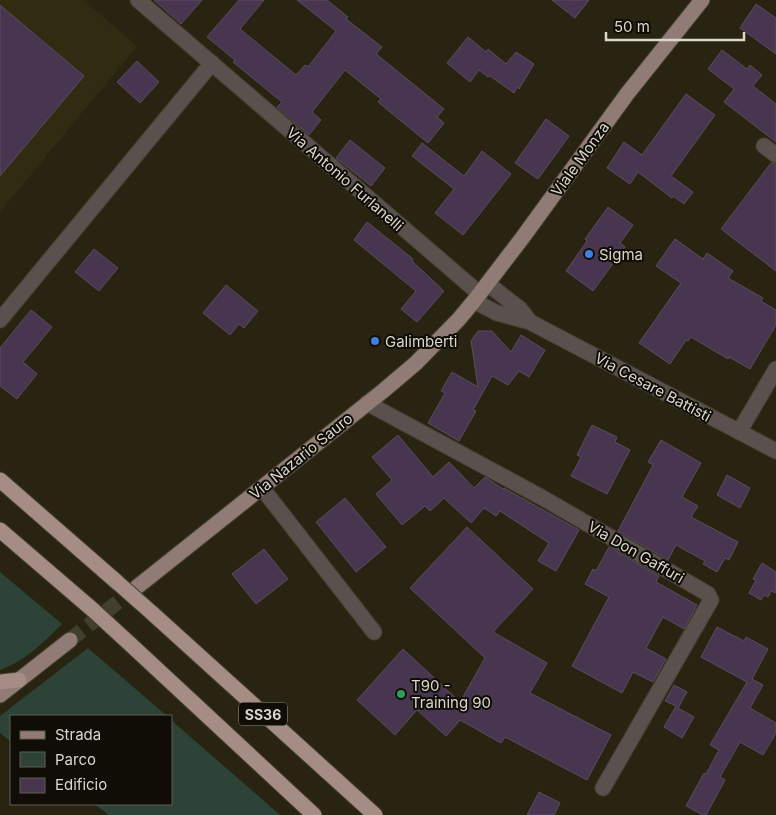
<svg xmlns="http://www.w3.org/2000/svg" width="776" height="815" viewBox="0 0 776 815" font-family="Inter,sans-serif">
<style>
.built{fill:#312b11}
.green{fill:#2e4338}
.building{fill:#48354f;stroke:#5a4d5e}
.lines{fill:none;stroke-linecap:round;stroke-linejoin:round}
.major-tunnel{stroke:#433f2d;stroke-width:15;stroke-dasharray:15 8;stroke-linecap:butt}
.minor-casing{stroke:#44412f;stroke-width:17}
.major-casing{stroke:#44412f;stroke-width:17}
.highway-casing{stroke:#44412f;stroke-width:17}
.minor{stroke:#5a504d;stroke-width:15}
.major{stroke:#907b75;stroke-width:15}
.highway{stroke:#a58c85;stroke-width:15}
.highway-bridge-casing{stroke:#44412f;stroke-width:17;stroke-linecap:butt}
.highway-bridge{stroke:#a58c85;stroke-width:15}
.shop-dot{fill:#3f7fe0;stroke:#0f0d06;stroke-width:2}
.leisure-dot{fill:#2e9e5b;stroke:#0f0d06;stroke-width:2}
.labels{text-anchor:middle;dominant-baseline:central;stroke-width:4;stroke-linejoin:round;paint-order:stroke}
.shield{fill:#0f0d06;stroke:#9d9a91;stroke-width:1}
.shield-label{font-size:14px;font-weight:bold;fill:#dad7cc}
.street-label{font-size:15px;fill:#dad7cc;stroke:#0f0d06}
.poi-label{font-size:15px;fill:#dad7cc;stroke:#0f0d06;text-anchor:start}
</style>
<rect width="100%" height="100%" fill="#282411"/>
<path class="built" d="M0,0H83L137,46L0,212Z"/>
<path class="green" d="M0,572L62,624C43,643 25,661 0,670Z
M88,648L167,716H11V742L0,733V716Z
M171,720L280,815H109L94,804H171Z"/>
<path class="building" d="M154,0H202L181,24Z
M239,0H264L240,29L296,75L305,65L308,67L336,31L297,0H327L348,17L346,19L382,47L376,54L444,109L437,117L444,123L428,143L378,102L381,99L345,70L312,112L321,120L309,135L277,107L282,102L233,62L235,60L207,37Z
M552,0H589L575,18Z
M756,4L776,18V54L740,28Z
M0,5L84,76L0,176Z
M468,37L486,52L488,49L506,64L516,52L534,64L519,89L517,87L514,93L490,76L488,77L479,70L470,82L447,63Z
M722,50L747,69L750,65L762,75L753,86L776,104V142L724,102L734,89L708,69Z
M137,61L159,82L140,103L117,82Z
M686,94L715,115L671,176L693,192L684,204L673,196L672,198L638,172L630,184L607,168L624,142L642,155Z
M546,119L569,136L538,179L515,163Z
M350,140L385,168L371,186L336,158Z
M422,143L464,176L482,151L511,174L463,235L435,213L454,189L412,156Z
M771,163L776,164V271L721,229Z
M608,207L633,225L620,243L625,247L593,291L566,271L587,241L585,239Z
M367,222L413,259L412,261L444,291L417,322L401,309L416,291L354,240Z
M675,239L703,259L707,253L733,271L728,278L763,298L761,301L776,310V325L750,369L729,357L728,359L691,337L688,341L686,340L670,364L639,343L681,283L656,266Z
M94,249L118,268L99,291L75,272Z
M226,285L258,311L244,328L239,324L230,335L203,313Z
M31,310L52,327L23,362L37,374L17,399L0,386V348Z
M478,331H492L511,352L521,335L545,350L529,377L519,371L508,385L492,376L473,410L476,411L459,441L428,423L445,393L441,391L452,372L478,387L471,341Z
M592,425L617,437L615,442L630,450L607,494L571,476L581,457L577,455Z
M398,435L433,477L449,462L474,488L485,477L503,489L504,488L579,530L556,571L538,561L549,543L500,511L496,516L484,508L471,523L444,498L430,511L425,506L402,525L376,494L392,480L372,457Z
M661,440L701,463L682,497L698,506L691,517L738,542L729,560L725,558L717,572L703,564L705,561L676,545L668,560L618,531L653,465L648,462Z
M727,475L750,488L740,508L717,495Z
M345,498L386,547L356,572L316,522Z
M467,527L533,589L493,632L547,663L530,693L611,735L587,780L505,737L501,743L460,720L446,736L417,710L395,735L357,700L403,649L460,702L485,658L410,588Z
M609,547L659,576L656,582L697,605L684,629L663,617L646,648L666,659L653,682L633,672L622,693L572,666L609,597L585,584L593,569L596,571Z
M264,549L288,579L256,604L232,574Z
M762,563L776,572V593L771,591L768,597L764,595L761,600L749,593L756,580L753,579Z
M717,627L744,641L746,637L768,649L752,679L763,685L750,708L776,723V733L763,755L740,742L720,777L725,780L706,815H703L686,806L704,773L706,774L719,750L710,745L747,682L701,657Z
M674,685L687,692L678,708L694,717L682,738L664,727L676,706L665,701Z
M539,792L560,803L554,815H527Z"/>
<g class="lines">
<path class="major-tunnel" d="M70,640L137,587"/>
<g class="minor-casing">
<path id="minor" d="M138,0L480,294
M764,146L776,155
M488,284L520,309L530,322
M474,301L497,313L530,322L776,451
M0,320L212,63
M367,403L543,498L708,594L711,600L603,788
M739,432L776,369
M262,488L374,632"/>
</g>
<g class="major-casing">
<path id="major" d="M137,587L383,391L416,363L459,319L474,301L523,237L627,94L702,0
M0,695L70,640"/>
</g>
<g class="highway-casing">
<path id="highway" d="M0,480L118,583
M0,530L93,610
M152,613L375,815
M130,644L314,815
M0,682L19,680"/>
</g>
<use href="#minor" class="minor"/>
<use href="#major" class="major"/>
<use href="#highway" class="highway"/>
<g class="highway-bridge-casing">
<path id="highway-bridge" d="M118,583L152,613
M93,610L130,644"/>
</g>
<use href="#highway-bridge" class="highway-bridge"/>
</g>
<g class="shop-dot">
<circle cx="589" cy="254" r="5"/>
<circle cx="375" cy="341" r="5"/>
</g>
<circle class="leisure-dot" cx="401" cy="694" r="5"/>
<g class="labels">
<rect class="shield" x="239" y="702.5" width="48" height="23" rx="4"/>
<g class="shield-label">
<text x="263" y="714">SS36</text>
</g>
<g class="street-label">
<text transform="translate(580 159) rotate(-54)">Viale Monza</text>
<text transform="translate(345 179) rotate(41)">Via Antonio Furlanelli</text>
<text transform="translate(653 387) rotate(28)">Via Cesare Battisti</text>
<text transform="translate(301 456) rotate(-39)">Via Nazario Sauro</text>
<text transform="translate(636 552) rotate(30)">Via Don Gaffuri</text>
</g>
<g class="poi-label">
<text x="599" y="254">Sigma</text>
<text x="385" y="341">Galimberti</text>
<text x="411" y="685">T90 -<tspan x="411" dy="17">Training 90</tspan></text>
</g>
</g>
<rect x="10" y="715" width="162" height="90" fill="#0f0d06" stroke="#605e55"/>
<rect x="20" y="731" width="25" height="8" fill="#907b75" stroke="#605e55"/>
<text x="55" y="740" font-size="15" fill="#dad7cc">Strada</text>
<rect x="20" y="752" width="25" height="15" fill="#2e4338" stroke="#605e55"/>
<text x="55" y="765" font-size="15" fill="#dad7cc">Parco</text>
<rect x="20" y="778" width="25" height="15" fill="#48354f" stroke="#605e55"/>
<text x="55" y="790" font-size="15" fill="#dad7cc">Edificio</text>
<path d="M606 32v8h138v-8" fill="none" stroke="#dad7cc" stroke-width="2.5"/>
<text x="614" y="32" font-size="15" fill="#dad7cc" stroke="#0f0d06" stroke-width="4" paint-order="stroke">50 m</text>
</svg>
